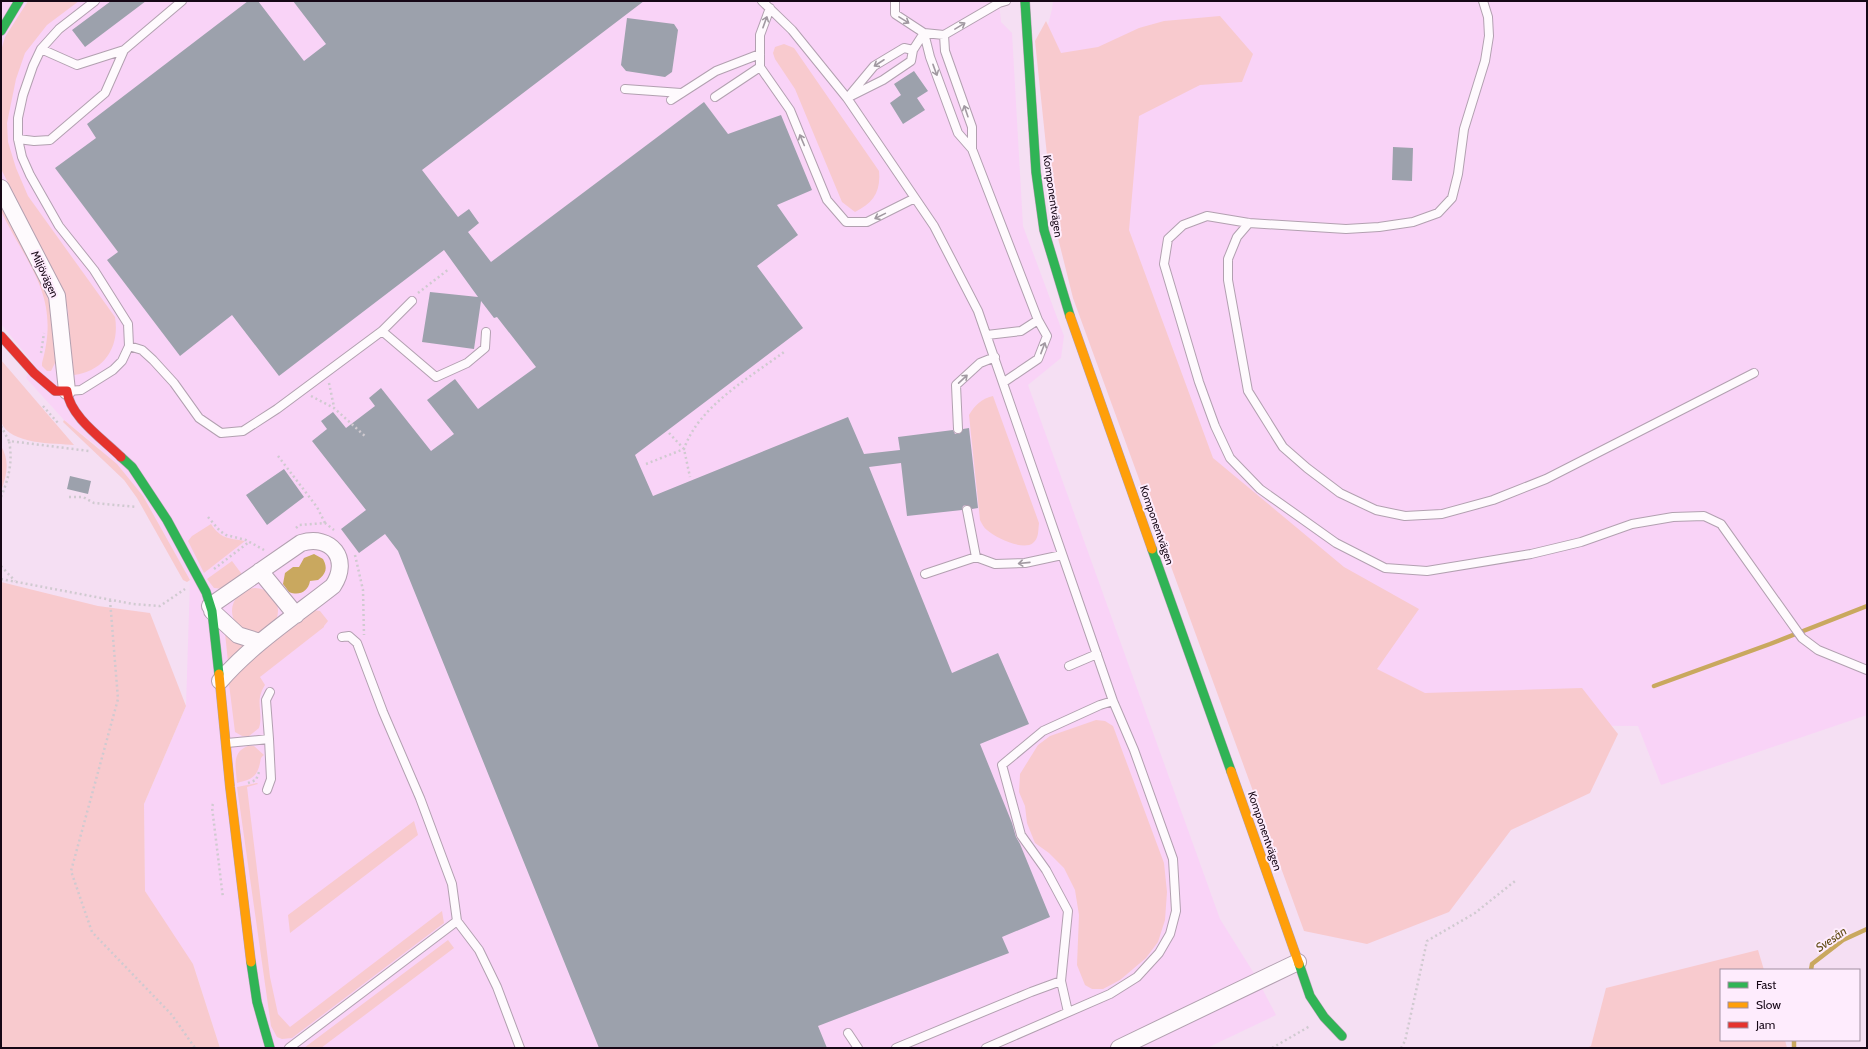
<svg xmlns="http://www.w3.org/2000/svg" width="1868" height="1049" viewBox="0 0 1868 1049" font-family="Cabin,sans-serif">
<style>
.built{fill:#f9d3f7}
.green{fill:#f8cace}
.water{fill:#c9a85f}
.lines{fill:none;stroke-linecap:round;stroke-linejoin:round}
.stream{stroke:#c9a85f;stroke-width:4.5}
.building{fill:#9ca1ac}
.lane-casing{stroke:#b2a0b0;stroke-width:10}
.street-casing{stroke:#b2a0b0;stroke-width:18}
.fast-casing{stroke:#b2a0b0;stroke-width:10}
.slow-casing{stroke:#b2a0b0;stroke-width:10}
.jam-casing{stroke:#b2a0b0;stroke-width:10}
.path{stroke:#d0cad0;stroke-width:2.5;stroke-dasharray:2 3;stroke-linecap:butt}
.lane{stroke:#fefafd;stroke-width:8}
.street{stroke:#fefafd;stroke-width:16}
.fast{stroke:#30b455;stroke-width:9}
.slow{stroke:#ff9f0a;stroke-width:9}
.jam{stroke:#e5322d;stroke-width:9}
.oneway{stroke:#a199a1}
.labels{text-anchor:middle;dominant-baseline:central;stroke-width:4;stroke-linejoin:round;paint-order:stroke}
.street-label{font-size:11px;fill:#160716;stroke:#feecfd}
.water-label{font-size:12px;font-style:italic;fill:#614c15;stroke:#feecfd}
</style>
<rect width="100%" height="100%" fill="#f5dff3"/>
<path class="built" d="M1,1H999L1001,22L1012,33L1023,226L1064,336L1061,358L1028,385L1220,919L1255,975L1276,1015L1207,1048H220L193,964L167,929L145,891L144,804L186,706L190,580L143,496L98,447L64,420L26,378L33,363L1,324Z
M1053,1H1867V715L1661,785L1638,726L1479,725L1376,686L1261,596L1045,37L1052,9Z"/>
<path class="green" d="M28,1H79L47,25L25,53L16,79L7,123L8,142L16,168L28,196L115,317C120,347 104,371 74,375L70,368L68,311L60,284L1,169V51L5,37Z
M1220,16L1253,54L1242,82L1200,85L1139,116L1129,230L1213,458L1344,567L1419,609L1377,669L1425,693L1582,688L1618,734L1590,793L1511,830L1449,912L1367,944L1304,931L1073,298L1054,222L1035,41L1046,21L1061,53L1098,47L1139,28L1164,21Z
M784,44L794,48L879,171C881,192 873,203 855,212L842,202L795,89L775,59L773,53L775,47Z
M1,204L45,286L54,324L55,363L51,371H47L42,366V363C61,296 28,267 1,211Z
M1,360L74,445C54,443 10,445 1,422C0,413 1,373 1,360Z
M993,396L1039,523C1038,531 1039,538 1033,543C1023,551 996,538 987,530C984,528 982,524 980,520L969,415C975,405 981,399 993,396Z
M64,420L117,464L143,496L190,580L187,582L183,580L137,498L124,480L63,422Z
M1,446C10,461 7,475 1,491Z
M211,524C221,539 228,538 245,541L204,573L188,541L192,536Z
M232,561L241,573V576L225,589L214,588L207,579Z
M1,582L98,606L150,613L186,706L144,804L145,891L193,964L220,1048H1Z
M232 611a23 23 0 1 1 46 0a23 23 0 1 1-46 0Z
M313,610L320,611L328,621L324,626V627L260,677L265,685C254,702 264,712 259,728L249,736H242L235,732L229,684L238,668Z
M225,633L245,647L228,662Z
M1096,720L1105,721L1113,726L1164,863L1167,892L1165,920L1158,942L1146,958L1120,980L1103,989H1092L1085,985L1077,965L1079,915L1075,890L1064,868L1049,853L1035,843L1027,823L1025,806L1019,792L1020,774L1038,745L1050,736Z
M248,746H254L264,755C260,758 261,759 260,763C257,778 250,780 237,783C236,768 231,752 248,746Z
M257,783L258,784L247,787L270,977L278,1014L290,1027L442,911L444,923L292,1038L282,1039L277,1037L271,1026L237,787Z
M414,821L418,835L290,933L288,915Z
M448,940L454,948L321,1048H304Z
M1758,950L1764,970H1721V1040H1785L1787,1048H1586L1591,1046L1606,988Z"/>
<path class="water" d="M314,554L323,559C328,568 326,574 318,580L310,581C308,592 299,596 289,592L283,584L285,573L293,567H299L304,558Z"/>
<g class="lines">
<path class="stream" d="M1654,686L1770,644L1867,606
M1811,970L1812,964L1843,940L1867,929
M1794,1048V1040"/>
</g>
<path class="building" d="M111,1H146L85,47L72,30Z
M248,1H258L304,61L326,44L293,1H644L422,170L458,217L469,209L479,223L468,232L491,262L704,102L728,134L781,115L812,190L777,205L798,235L757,266L803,328L635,455L653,496L848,417L864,454L900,450L898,437L953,430L955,434H959L963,429L969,428L978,508L972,509L966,505L963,506L962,510L907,516L901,463L869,467L952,673L998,653L1029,724L980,744L1012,823L1016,837L1020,844L1050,917L1002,937L1009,953L818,1026L827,1048H599L398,551L385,534L359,553L341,529L366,510L312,441L327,429L321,421L333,412L346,428L375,406L369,398L381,388L431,451L454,434L427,400L455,379L478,409L536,367L497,317L494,318L481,301L474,349L422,342L430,292L478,297L444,250L279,376L232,315L180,356L107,260L118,252L55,168L96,138L87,124Z
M627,18L674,24L678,30L672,72L665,77L626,71L621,65Z
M914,71L928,91L917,98L925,110L903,124L890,103L901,95L894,84Z
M1393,147L1413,148L1412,181L1392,180Z
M284,469L304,497L267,525L246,495Z
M70,476L91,481L88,494L67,489Z"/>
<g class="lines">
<g class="lane-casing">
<path id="lane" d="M762,1L792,30L847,98L934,226L978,311L1113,701L1134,750L1173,859L1176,911L1170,934L1159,953L1137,977L1110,994L986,1048
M895,1V14L924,33L944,35L999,3L1006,1
M1483,1L1488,17L1489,36L1485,61L1464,129L1458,174L1452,198L1438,213L1413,222L1379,227L1346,229L1249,223L1207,216L1183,225L1168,239L1164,264L1199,382L1215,426L1230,458L1260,489L1336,543L1385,568L1427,571L1531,554L1581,542L1632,524L1673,517L1704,516L1721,524L1802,638L1818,650L1867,670
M770,8L760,35V67L790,110L827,200L846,222H867L915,198
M924,33L930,57L958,133L972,149
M944,35L945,51L972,127V149L1038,320L1047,336L1038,359L1004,382
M41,49L77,65L124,50L182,1
M625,89L681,93
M849,96L874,66L904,48L913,50
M715,97L760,67
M847,98L883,80L911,61L913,50L924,33
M671,100L716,71L760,54
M18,139L34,141L50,140L105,93L124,50
M1249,223L1237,237L1228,259V280L1248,391L1283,447L1307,468L1340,493L1376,510L1405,516L1442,514L1493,500L1546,479L1754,373
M382,331L436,377L467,363L485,348L486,332
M987,335L1021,331L1038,320
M129,346L142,350L153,360L174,383L199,418L221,433L243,431L277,409L382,331L412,301
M68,391L81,390L113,370L122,361L129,346L128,324L94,270L59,226L30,175L22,157L18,139V118L23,95L33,66L41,49L59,29L95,1
M958,429L956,385L980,363L995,357
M967,510L976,557L995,564L1025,563L1062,555
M925,574L976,557
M1069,666L1097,654
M227,743L269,739L266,700L270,692
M267,790L271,779L269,739
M457,921L479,950L497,987L520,1048
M1068,1012L1061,981L1068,911L1046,870L1021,835L1002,765L1043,731L1100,705L1113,701
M848,1033L858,1048
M289,1048L457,921L452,884L420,798L383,712L357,643L349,636L342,637
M896,1048L1031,992L1061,981"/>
</g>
<g class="street-casing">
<path id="street" d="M1,188L57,296L67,391
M260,571L296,615
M210,606L301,543C331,534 351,559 333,586C295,616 252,644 220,681
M212,611L238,635L260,642
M1119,1048L1298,962"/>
</g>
<g class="fast-casing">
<path id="fast" d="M1025,1L1036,172L1044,230L1070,316
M1,31L19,1
M121,457L132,467L167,520L206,592L212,611L219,674
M1152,549L1231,771
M251,962L257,1002L270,1048
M1299,964L1310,996L1324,1017L1342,1036"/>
</g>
<g class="slow-casing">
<path id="slow" d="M1070,316L1152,549
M219,674L230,787L251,962
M1231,771L1299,964"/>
</g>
<g class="jam-casing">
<path id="jam" d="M1,336L34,373L55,391H67C70,417 103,439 121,457"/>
</g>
<path class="path" d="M418,293L449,269
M41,353L44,333
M329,383L334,407
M311,396L334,408L366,437
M43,406L58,423
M1,426L9,441L89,451
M669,433L684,449L690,477
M278,456L317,507L325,523
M646,464L684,449C698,407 749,378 784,352
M1,497C9,478 13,461 9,441
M69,497H83L94,503L137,507
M208,517L220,531L226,535L246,540L264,550
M296,528L299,525L325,523L334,530
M355,555L363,590L364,635
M1,566L15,581
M214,569L249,542
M1,579L133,604L160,606L185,589
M110,600L118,699L71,871L92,932L172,1015L195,1048
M248,783L256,780L259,772
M213,804L212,807L223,898
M1272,1048L1310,1026
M1401,1048L1405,1041L1427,941L1475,913L1515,881"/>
<use href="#lane" class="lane"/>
<use href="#street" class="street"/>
<use href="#fast" class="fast"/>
<use href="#slow" class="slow"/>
<use href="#jam" class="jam"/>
</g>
<defs><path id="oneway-shaft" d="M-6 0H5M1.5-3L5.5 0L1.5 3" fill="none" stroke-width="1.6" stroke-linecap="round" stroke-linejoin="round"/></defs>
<g class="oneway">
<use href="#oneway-shaft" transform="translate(904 20) rotate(32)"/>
<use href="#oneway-shaft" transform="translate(765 22) rotate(-70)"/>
<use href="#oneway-shaft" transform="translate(960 26) rotate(-31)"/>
<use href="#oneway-shaft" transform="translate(879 63) rotate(147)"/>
<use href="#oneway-shaft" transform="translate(935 70) rotate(70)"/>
<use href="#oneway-shaft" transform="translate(966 111) rotate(-109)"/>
<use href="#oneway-shaft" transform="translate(802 140) rotate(-113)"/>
<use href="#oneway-shaft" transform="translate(880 216) rotate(154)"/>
<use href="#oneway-shaft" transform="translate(1043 348) rotate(-69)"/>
<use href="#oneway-shaft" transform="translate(963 379) rotate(-43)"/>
<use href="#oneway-shaft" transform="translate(1024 563) rotate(174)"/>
</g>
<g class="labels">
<g class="street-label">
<text transform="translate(1053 196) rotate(82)">Komponentvägen</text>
<text transform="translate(45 274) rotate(65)">Miljövägen</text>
<text transform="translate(1157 525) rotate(71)">Komponentvägen</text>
<text transform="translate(1265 831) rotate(71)">Komponentvägen</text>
</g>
<g class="water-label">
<text transform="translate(1831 939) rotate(-34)">Svesån</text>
</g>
</g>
<rect width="1868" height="1049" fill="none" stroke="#160716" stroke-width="4"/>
<rect x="1720" y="969" width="140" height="72" fill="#feecfd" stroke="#a190a1"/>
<rect x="1728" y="982" width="20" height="6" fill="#30b455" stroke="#a190a1"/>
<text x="1756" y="989" font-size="12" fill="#160716">Fast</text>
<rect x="1728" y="1002" width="20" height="6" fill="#ff9f0a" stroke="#a190a1"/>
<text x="1756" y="1009" font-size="12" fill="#160716">Slow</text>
<rect x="1728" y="1022" width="20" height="6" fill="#e5322d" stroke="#a190a1"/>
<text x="1756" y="1029" font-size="12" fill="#160716">Jam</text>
</svg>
